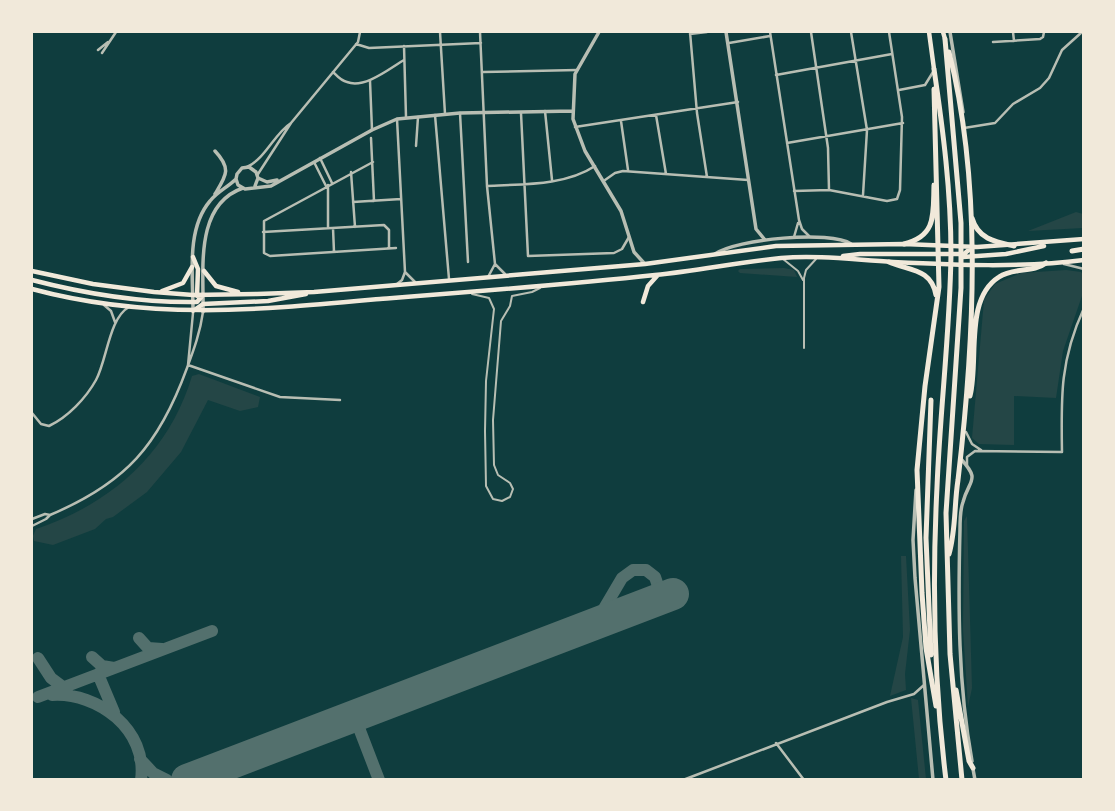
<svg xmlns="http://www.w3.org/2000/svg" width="1115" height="811" viewBox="0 0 1115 811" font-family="Ubuntu,sans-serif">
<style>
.green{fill:#244646}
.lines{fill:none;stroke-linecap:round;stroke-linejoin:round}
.taxiway{stroke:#53706d;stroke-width:12}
.runway{stroke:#53706d;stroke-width:32}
.service{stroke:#b8beb3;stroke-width:2}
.minor{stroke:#b8beb3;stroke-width:2.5}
.tertiary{stroke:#b8beb3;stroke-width:3.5}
.primary{stroke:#f1e9da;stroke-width:4.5}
.trunk{stroke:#f1e9da;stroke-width:4.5}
.motorway{stroke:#f1e9da;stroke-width:5}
</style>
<rect width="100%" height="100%" fill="#0f3d3e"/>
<path class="green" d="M1076,212L1083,214V228L1028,231Z
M784,268L794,270L797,277L740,273L738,271L740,269Z
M1066,270L1081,272L1083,275V293L1063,351L1056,398L1014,396V445L979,444L972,438L984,300L995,284L1021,273Z
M199,374L260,397L258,407L240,411L208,400L181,452L147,492L113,517L106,519L95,529L53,545L34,541L33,536L36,529C111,504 169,453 192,376Z
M967,516L972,688L968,707L963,629L964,521Z
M901,556H906L910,630L905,674L906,690L890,696L903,637Z
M911,698L918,700L926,779H919Z"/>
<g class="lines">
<path class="taxiway" d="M583,628L599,617L622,578L633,570H646L655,577L659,589L654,602
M139,638L148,648L162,649
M92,657L102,666L114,668
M38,658L51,678L67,690
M98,674L114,712
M52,695C98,692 148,730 141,780
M38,697L212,631
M342,720L353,721L359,728L379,780
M359,728L361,718L370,710
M140,759L153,773L167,780
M200,774H210L217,780
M219,780L222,769L229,763"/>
<path class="runway" d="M187,780L673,594"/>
<path class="service" d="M783,259L798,271L803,280
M472,294L489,298L494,309L486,381L485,431L486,486L493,499L502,501L510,497L513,489L510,483L498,475L494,465L493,420L501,321L510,306L512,296L532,292L540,288
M804,348V278L806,270L816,259"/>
<path class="minor" d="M440,32L445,114
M480,32L487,186L495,264L488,277
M690,32L697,113L707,177
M770,32L799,220L802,229L809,236
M811,32L828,148L829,190
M851,32L867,130L863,195
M1013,32L1014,41
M690,34L707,32
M993,42L1040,39L1043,37L1044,32
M729,43L770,36
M356,44L369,48L481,43
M404,46L406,117
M98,50L108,42
M102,53L116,32
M333,72C337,76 341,81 347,82C365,89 390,68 404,60
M483,72L577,70
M776,75L892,54
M370,81L372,130
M899,90L925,85L933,72
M545,111L552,180
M460,113L468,262
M521,113L528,256L614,253L622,249L629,237
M435,115L449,279
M656,115L666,174
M621,121L628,170
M575,127L738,102
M964,128L995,123L1013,104L1040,88L1049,78L1062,50L1082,32
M371,138L374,201
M787,143L903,123
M416,146L418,117
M320,158L332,183
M314,162L326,186
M373,162L264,221V253L270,256L396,248
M247,167C266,158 274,134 291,123
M351,172L355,227
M258,174L291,123L358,42L360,32
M605,180L615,173L623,171L748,180
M328,185V227
M487,186C521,184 565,186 595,166
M794,191L829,190L887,201L897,199L900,190L902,117L889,32
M353,202L401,199
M333,228L334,252
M263,232L384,225L389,230V248
M794,237L798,223
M495,264L505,274
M1064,264L1084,269
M405,272L415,282
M397,284L402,280L405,272L397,119
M104,305L111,311L115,322
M188,365L280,397L340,400
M188,365L193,313
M32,413L41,424L49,426C68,417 86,398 96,380C107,360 109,318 129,307
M966,432L972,444L981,450
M967,465V457L975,451L1062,452C1061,397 1060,360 1084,308
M32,519L45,514L50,515
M32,526L46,519L50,515C126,483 159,445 187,368C194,349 200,333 203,312
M776,743L804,780
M683,780L887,702L914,694L924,685"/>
<path class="tertiary" d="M599,32L575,74L573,119L585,151L621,211L634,252L644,263
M726,32L756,229L765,240
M950,32L963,112
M258,178L267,182L277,180
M236,179L238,185L245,189L271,186L372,130L397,119L460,113L573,111
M215,194C226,176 232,169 215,151
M715,254C736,239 831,230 851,244
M193,310C193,276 186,229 210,201C217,192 228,187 236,179L237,174L242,168L249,167L256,172L258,178L255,186
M203,312C204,270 194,205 243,188
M961,459C981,481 969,479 963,502C960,510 960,520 960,529C958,606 958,685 972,761
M916,490L913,540L915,578L933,780
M973,769L975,780"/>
<path class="primary" d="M929,32L934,69
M943,32L945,39"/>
<path class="trunk" d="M843,256L860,254H964L971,248
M193,257L198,269L197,296
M963,257L1006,254L1044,246
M32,271L93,284L154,292L193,295L257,294L314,292L645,264L776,246L904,244L977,247L1084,239
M204,271L216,286L238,292
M32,280C86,294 141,303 197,302L203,295
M32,289C151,321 259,310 380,299C471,292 563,285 655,275C697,271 739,262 781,258C819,255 855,260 893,262C956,265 1021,268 1084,260
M162,291L183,283L192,267
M643,302L648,286L657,276
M193,311L203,304L268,301L306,294"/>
<path class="motorway" d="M945,39L961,223V288L946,513L950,654L962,780
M934,69C943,130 951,191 951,254C950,332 940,410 937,487C932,585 934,683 946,780
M934,89L939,287L925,386L917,470L922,593L926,648L936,706
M972,218C978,239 995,242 1014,246
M904,244C937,236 933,214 934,185
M1072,251L1084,249
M889,262C909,271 931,268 936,295
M970,396C979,360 964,299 999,277C1014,267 1033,273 1046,263
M931,400L926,538L931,655
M949,554C956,530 954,505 958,480C974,344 983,186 949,52
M956,690L969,761L973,768"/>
</g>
<rect width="1115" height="811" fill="none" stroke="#f1e9da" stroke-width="66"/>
</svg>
